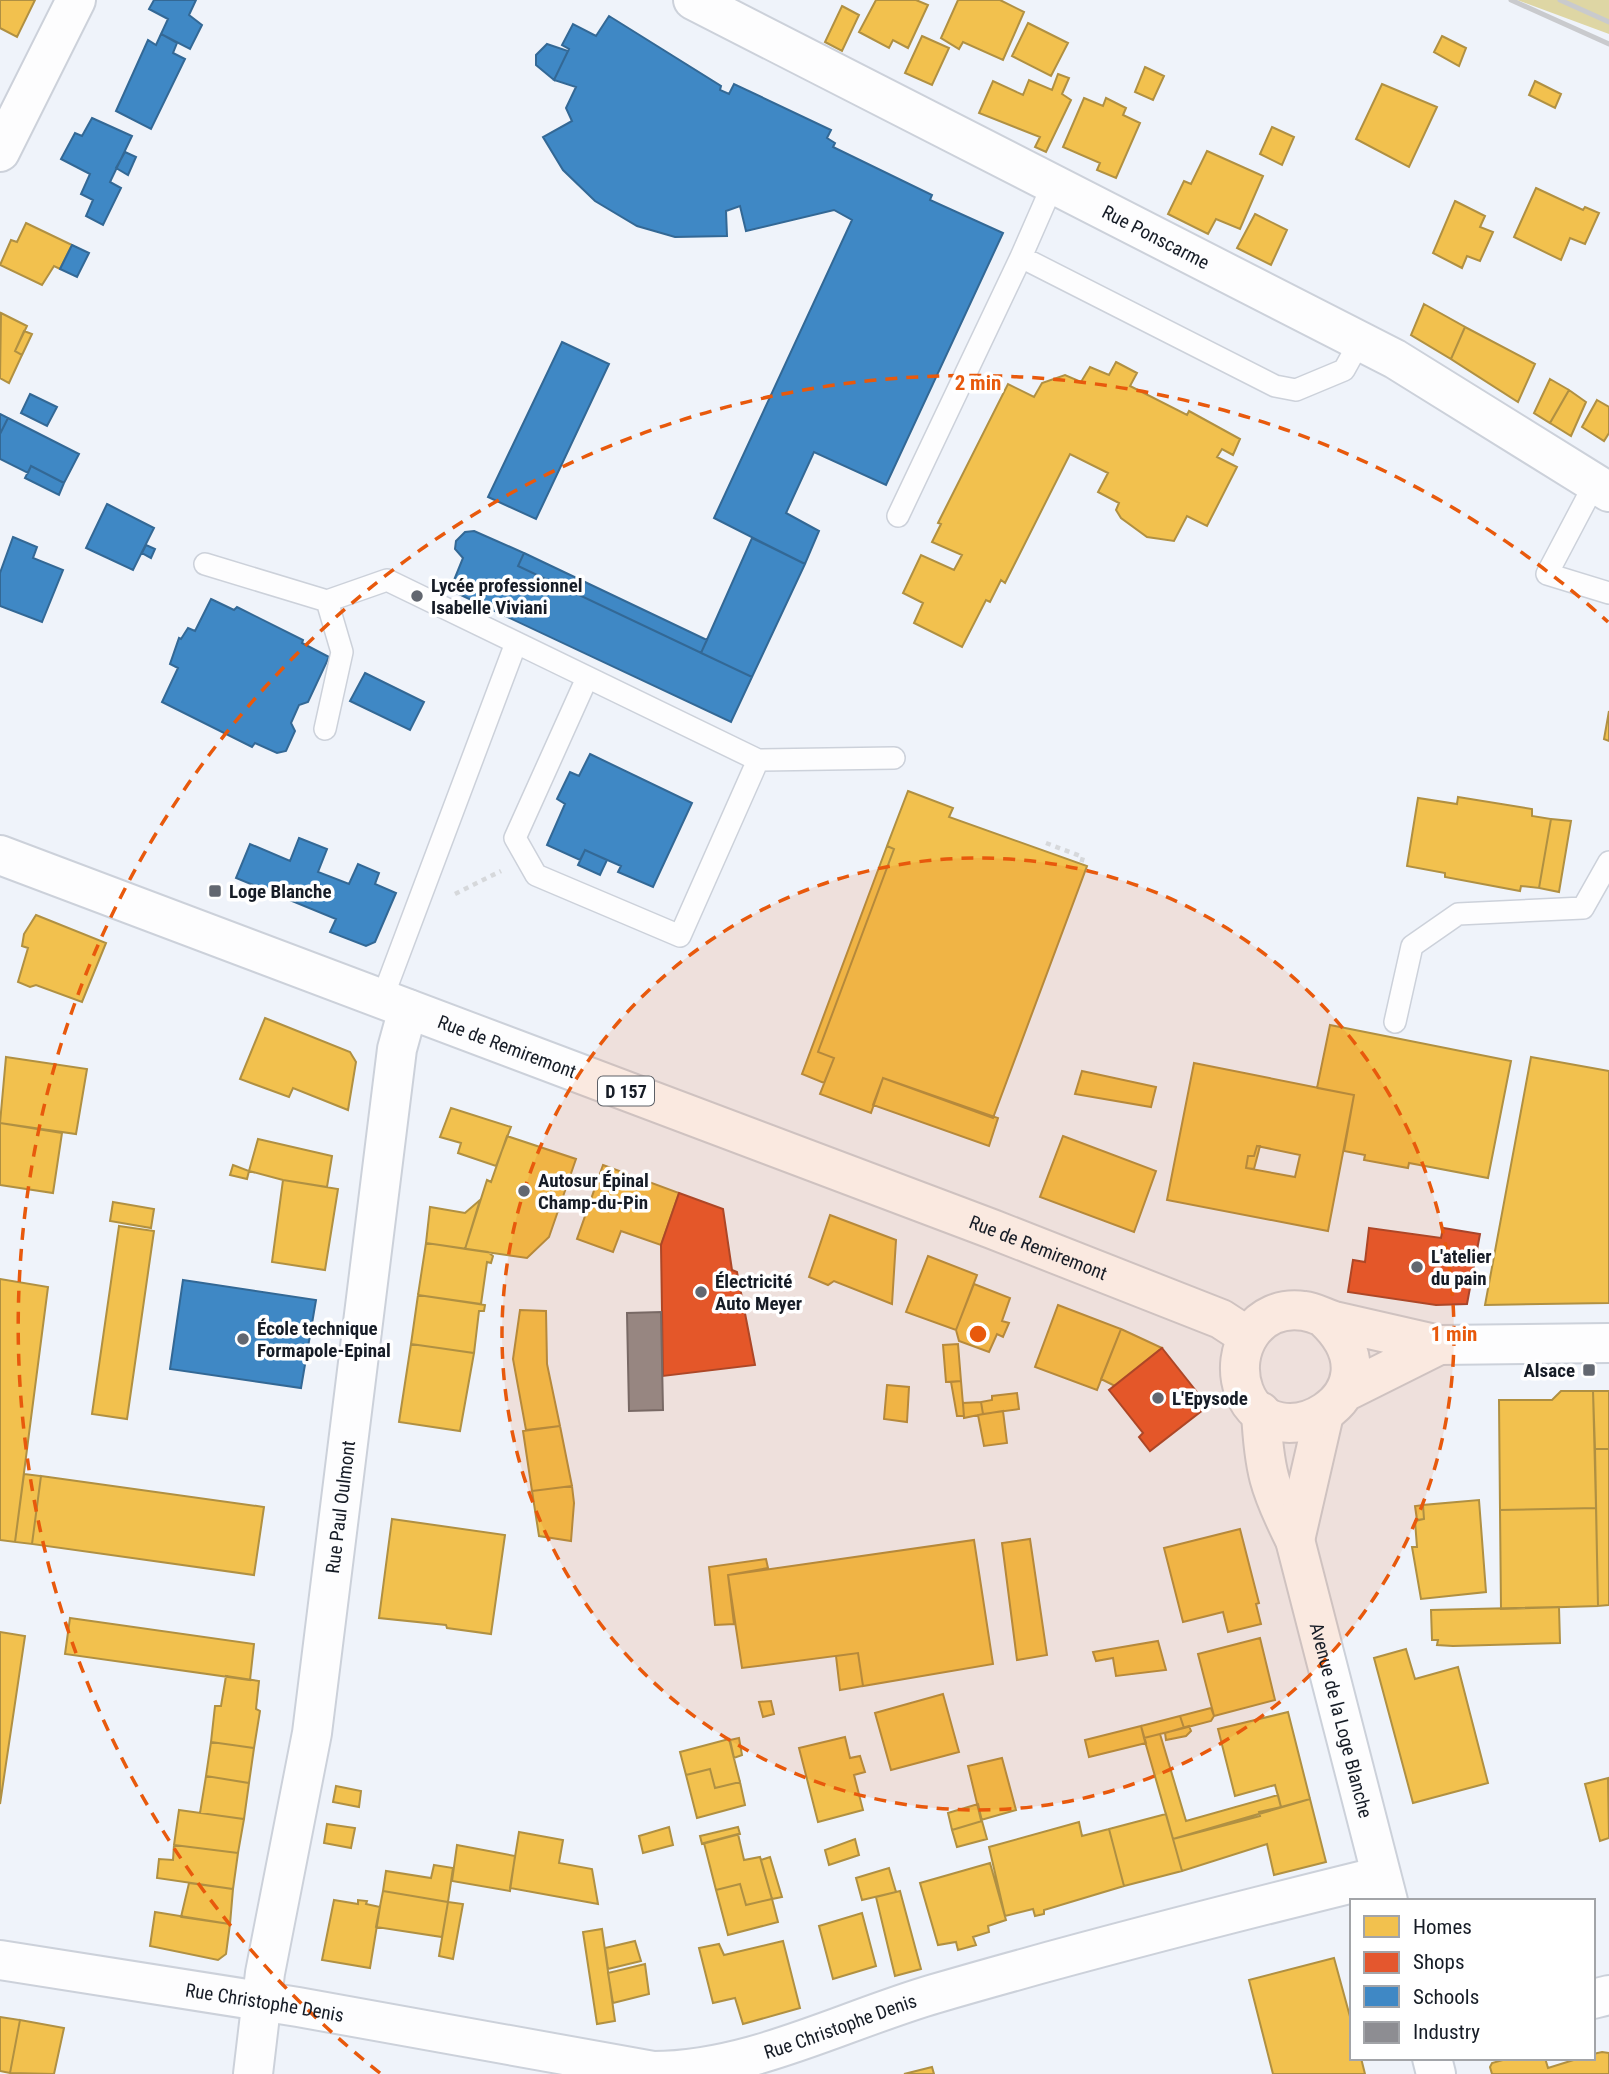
<svg xmlns="http://www.w3.org/2000/svg" width="1609" height="2074" viewBox="0 0 1609 2074" font-family="'Roboto Condensed',sans-serif">
<style>
.forest{fill:#ded6a4}
.homes{fill:#f2c14e;stroke:#b09042;stroke-width:2;fill-rule:evenodd}
.shops{fill:#e4572e;stroke:#a6452c;stroke-width:2}
.schools{fill:#3f88c5;stroke:#336895;stroke-width:2}
.industry{fill:#8d8d92;stroke:#696b72;stroke-width:2}
.lines{fill:none;stroke-linecap:round;stroke-linejoin:round}
.lane-casing{stroke:#ccd1da;stroke-width:24}
.street-casing{stroke:#ccd1da;stroke-width:42}
.secondary-casing{stroke:#ccd1da;stroke-width:42}
.primary-casing{stroke:#ccd1da;stroke-width:42}
.path{stroke:#d6d8db;stroke-width:4.5;stroke-dasharray:5 5;stroke-linecap:butt}
.lane{stroke:#fdfdfe;stroke-width:21}
.street{stroke:#fdfdfe;stroke-width:38}
.secondary{stroke:#fdfdfe;stroke-width:38}
.primary{stroke:#fdfdfe;stroke-width:38}
.rail{stroke:#c9cacd;stroke-width:5}
.ring{fill:none;stroke:#e8590c;stroke-width:3.5;stroke-dasharray:12 9}
.poi-dot{fill:#626770;stroke:#fff;stroke-width:2.5}
.labels{text-anchor:middle;dominant-baseline:central;stroke-width:7;stroke-linejoin:round;paint-order:stroke}
.shield{fill:#fff;stroke:#5c6067;stroke-width:2}
.shield-label{font-size:18px;font-weight:bold;fill:#161c26}
.street-label{font-size:19px;fill:#161c26;stroke:#fff}
.poi-label{font-size:19px;font-weight:bold;fill:#161c26;stroke:#fff;text-anchor:start}
.centre{fill:#e8590c;stroke:#fff;stroke-width:3.5}
.ring-label{font-size:21px;text-anchor:middle;font-weight:bold;fill:#e8590c;stroke:#fff;stroke-width:7;stroke-linejoin:round;paint-order:stroke}
</style>
<rect width="100%" height="100%" fill="#eff3fa"/>
<path class="forest" d="M1517,0H1609V34Z"/>
<path class="homes" d="M0,0H35L17,37L0,28Z
M876,0H916L928,5L908,48L893,40L889,48L859,32Z
M958,0H1000L1024,12L1003,60L963,42L959,49L941,38Z
M842,6L859,15L842,51L825,42Z
M1028,23L1068,43L1051,76L1012,56Z
M922,36L949,48L932,85L905,73Z
M1442,36L1466,48L1459,66L1434,52Z
M1145,67L1164,76L1153,100L1135,92Z
M1058,74L1069,78L1062,94L1071,100L1046,152L1035,147L1040,137L979,113L993,81L1023,95L1029,80L1052,90Z
M1535,81L1561,94L1555,108L1529,95Z
M1382,84L1437,107L1409,167L1356,139Z
M1084,98L1103,106L1106,98L1126,108L1123,115L1140,123L1116,178L1097,170L1100,163L1063,147Z
M1272,127L1294,137L1282,165L1260,154Z
M1207,151L1263,176L1240,229L1216,219L1208,234L1168,214L1184,181L1191,184Z
M1536,188L1583,210L1585,207L1599,213L1585,244L1570,238L1561,260L1514,237Z
M1455,201L1485,216L1480,227L1493,232L1480,261L1467,256L1462,268L1433,253Z
M1255,214L1287,230L1271,265L1237,248Z
M26,223L72,245L60,269L54,266L42,285L0,265L11,240L17,242Z
M1424,304L1465,327L1451,359L1411,335Z
M1,313L27,326L15,351L22,355L9,383L0,378Z
M1465,327L1535,364L1518,402L1451,359Z
M24,331L32,334L22,355L15,351Z
M1116,362L1137,373L1130,386L1187,415L1189,411L1240,439L1233,455L1222,449L1217,457L1237,467L1207,526L1187,516L1174,541L1147,537L1121,518L1116,510L1119,503L1098,492L1108,473L1070,454L1005,583L1001,580L990,602L986,600L962,647L914,623L923,603L903,593L921,555L954,570L962,555L932,542L941,524L938,523L1008,384L1034,397L1042,383L1065,375L1081,382L1090,367L1109,375Z
M1550,379L1569,390L1550,423L1534,413Z
M1569,390L1586,402L1571,436L1550,423Z
M1597,400L1609,407V433L1604,441L1582,427Z
M1609,711V741L1604,739Z
M908,791L953,808L949,817L1087,866L993,1118L883,1078L871,1113L820,1094L834,1058L818,1052L894,849L887,846Z
M1458,797L1532,809V816L1551,819L1539,888L1521,886L1520,891L1445,877V873L1407,866L1418,798L1457,804Z
M1551,819L1571,821L1559,892L1539,888Z
M887,846L894,849L818,1052L834,1058L824,1083L802,1074Z
M36,915L106,943L82,1002L36,985L30,987L18,982L28,948L22,946L24,934Z
M265,1018L350,1052L356,1062L348,1110L293,1088L289,1097L240,1079Z
M1330,1025L1511,1061L1488,1178L1409,1163L1408,1168L1364,1160L1365,1155L1344,1151L1354,1095L1317,1088Z
M6,1057L87,1069L76,1134L0,1123Z
M1531,1057L1609,1071V1303L1485,1305Z
M1194,1063L1354,1095L1328,1231L1167,1200ZM1257,1146L1300,1155L1295,1177L1246,1168L1248,1156H1254Z
M1082,1071L1156,1087L1151,1107L1075,1094Z
M883,1078L998,1118L989,1146L873,1105Z
M451,1108L511,1127L496,1166L458,1153L461,1143L440,1137Z
M0,1123L62,1133L53,1193L0,1185Z
M507,1136L576,1159L549,1237L527,1258L465,1249L487,1180L491,1182Z
M1063,1136L1156,1171L1134,1232L1040,1197Z
M258,1139L332,1156L327,1187L283,1180L249,1171Z
M1257,1146H1260L1254,1169L1246,1168L1248,1156H1254Z
M233,1165L249,1171L247,1179L230,1175Z
M603,1165L679,1193L661,1245L621,1231L613,1252L577,1239Z
M283,1180L338,1189L325,1270L272,1262Z
M480,1200L465,1249L426,1243L430,1207L465,1213Z
M113,1202L154,1209L151,1228L110,1221Z
M830,1215L896,1240L892,1304L834,1281L828,1285L809,1277Z
M119,1226L154,1231L127,1419L92,1414Z
M426,1243L488,1252L493,1256L491,1263L487,1262L481,1304L418,1295Z
M928,1256L977,1275L956,1330L906,1312Z
M0,1279L48,1287L15,1542L0,1540Z
M974,1284L1010,1298L1002,1321L1009,1323L1003,1337L997,1334L989,1352L959,1341L956,1330Z
M418,1295L485,1305L484,1311H479L474,1353L411,1344Z
M1058,1305L1121,1329L1097,1390L1035,1367Z
M520,1310L546,1311L547,1364L560,1426L526,1430L513,1359Z
M1121,1329L1162,1348L1115,1386L1101,1379Z
M411,1344L474,1353L460,1431L399,1422Z
M958,1344L961,1381L946,1382L943,1345Z
M961,1381L964,1416H957L951,1382Z
M887,1385L909,1387L907,1422L884,1419Z
M1561,1391H1593L1596,1508L1500,1510L1499,1400H1552Z
M1593,1391H1609V1449H1595Z
M1017,1393L1019,1409L983,1414L981,1402L992,1400V1396Z
M981,1402L983,1414L964,1418L963,1403Z
M1003,1411L1007,1443L984,1446L978,1415Z
M560,1426L572,1486L532,1491L523,1431Z
M1595,1449H1609V1605L1598,1606Z
M24,1474L41,1476L32,1544L15,1542Z
M41,1476L264,1507L254,1575L32,1544Z
M572,1486L574,1503L571,1541L539,1536L532,1491Z
M1479,1500L1486,1592L1421,1599L1412,1547H1417L1415,1521L1424,1519L1423,1505Z
M1423,1505L1424,1519L1417,1520L1415,1506Z
M1596,1508L1598,1606L1501,1609L1500,1510Z
M392,1519L505,1535L491,1634L447,1628L446,1625L379,1618Z
M1240,1529L1259,1603L1256,1604L1261,1624L1228,1632L1223,1612L1183,1622L1164,1548Z
M1030,1539L1047,1655L1017,1660L1002,1543Z
M974,1540L993,1664L863,1686L858,1653L742,1668L728,1575Z
M766,1559L768,1568L728,1575L734,1624L715,1625L709,1567Z
M1559,1607L1560,1643L1453,1646L1437,1645L1438,1640H1432L1431,1610Z
M70,1618L254,1644L250,1680L65,1654Z
M0,1632L25,1636L0,1804Z
M1260,1638L1275,1700L1214,1716L1198,1654Z
M1158,1641L1166,1670L1116,1676L1113,1658L1096,1661L1093,1652Z
M1406,1649L1415,1679L1458,1667L1488,1783L1413,1803L1374,1658Z
M858,1653L863,1686L840,1690L836,1656Z
M226,1676L259,1681L256,1709L260,1711L254,1748L211,1742L215,1706H221Z
M943,1694L959,1752L891,1770L875,1713Z
M771,1701L774,1714L763,1717L759,1702Z
M1211,1708L1214,1716L1211,1721L1184,1728L1180,1716Z
M1288,1712L1310,1799L1281,1807L1275,1785L1235,1796L1218,1729Z
M1180,1716L1184,1728L1144,1738L1141,1726Z
M1141,1726L1146,1743L1089,1757L1085,1740Z
M1189,1726L1191,1731L1186,1736L1166,1740L1165,1733Z
M1160,1734L1186,1821L1278,1795L1281,1807L1259,1812L1260,1816L1173,1839L1144,1738Z
M845,1737L850,1758L860,1756L865,1772L854,1775L863,1810L818,1822L799,1748Z
M739,1738L742,1755L734,1758L730,1740Z
M729,1739L740,1782L715,1788L710,1769L686,1775L680,1752Z
M211,1742L254,1748L249,1783L206,1776Z
M1002,1758L1016,1810L981,1820L968,1766Z
M710,1769L715,1788L740,1782L745,1805L697,1818L686,1775Z
M206,1776L249,1783L244,1819L200,1813Z
M1608,1778L1609,1838L1600,1841L1585,1784Z
M336,1786L361,1791L359,1807L333,1802Z
M1310,1799L1326,1862L1274,1875L1267,1844L1182,1871L1173,1839Z
M978,1804L982,1821L952,1830L948,1813Z
M179,1810L244,1819L238,1853L174,1845Z
M1166,1814L1182,1871L1124,1886L1109,1829Z
M982,1821L987,1839L957,1847L952,1830Z
M1079,1822L1082,1836L1109,1829L1124,1886L1044,1910V1914L1035,1916L1033,1909L1005,1916L989,1847Z
M327,1824L355,1828L351,1848L324,1843Z
M669,1827L673,1845L643,1853L639,1836Z
M738,1827L740,1834L702,1844L700,1836Z
M519,1832L563,1840L559,1863L592,1869L598,1904L510,1888Z
M738,1834L744,1860L760,1857L772,1899L746,1905L740,1884L716,1890L704,1843Z
M855,1839L859,1855L829,1865L825,1850Z
M174,1845L238,1853L233,1889L157,1878L159,1859L173,1860Z
M457,1845L515,1856L510,1891L452,1881Z
M770,1857L782,1897L772,1899L761,1860Z
M990,1863L1006,1920L988,1926L989,1932L973,1937L976,1945L958,1950L956,1942L938,1945L920,1883Z
M434,1865L453,1868L448,1902L383,1891L386,1871L431,1878Z
M889,1868L896,1892L862,1900L856,1878Z
M189,1883L233,1889L230,1924L181,1917Z
M740,1884L746,1905L772,1899L778,1922L728,1935L716,1890Z
M383,1891L448,1902L442,1937L376,1927Z
M900,1891L921,1969L895,1976L876,1897Z
M334,1900L358,1904V1900L367,1901L366,1904L380,1907L370,1968L322,1960Z
M448,1902L463,1904L453,1959L439,1956Z
M155,1912L230,1924L226,1954L218,1960L150,1946Z
M862,1913L876,1966L833,1979L819,1926Z
M602,1929L615,2021L597,2024L583,1932Z
M635,1941L641,1961L608,1969L605,1948Z
M783,1941L800,2008L743,2024L735,1998L713,2003L699,1948L719,1944L724,1955Z
M1334,1958L1352,2024V2058H1361L1365,2074H1273L1249,1980Z
M645,1964L649,1994L613,2003L608,1973Z
M0,2017L20,2020L10,2073L0,2071Z
M20,2020L64,2028L54,2074L10,2073Z
M1602,2052L1609,2053V2074H1492L1490,2067L1492,2063L1510,2058H1545L1548,2068L1580,2058H1593V2054Z
M932,2067L934,2074H904Z"/>
<path class="shops" d="M679,1193L723,1209L732,1270L737,1272L755,1365L663,1376L661,1245Z
M1369,1228L1441,1238L1443,1228L1480,1234L1467,1304L1436,1305L1348,1292L1353,1260L1365,1262Z
M1162,1348L1208,1406L1150,1451L1139,1437L1143,1433L1109,1390Z"/>
<path class="schools" d="M154,0H196L189,15L202,25L190,49L161,34L168,19L149,9Z
M609,16L721,86L720,90L729,94L734,84L831,130L827,138L835,143L833,147L932,195L930,200L1003,233L886,485L814,452L786,513L819,531L805,564L714,518L852,220L834,210L746,231L740,206L726,211L727,236L675,237L637,226L595,201L563,170L543,137L572,121L566,108L576,87L554,80L569,49L562,45L573,24L596,36Z
M161,34L177,43L173,53L185,59L151,129L116,111L148,40L156,45Z
M547,44L568,51L554,80L536,65V55Z
M92,118L132,136L110,182L121,188L103,225L86,216L93,200L81,194L90,174L61,159L75,133L82,136Z
M125,152L136,157L128,175L116,168Z
M72,245L89,253L77,277L60,269Z
M562,342L609,364L536,519L488,497Z
M30,394L57,407L47,426L21,413Z
M0,414L8,418L0,434Z
M8,418L79,454L64,483L31,466L28,473L0,459V434Z
M31,466L64,483L59,495L25,478Z
M107,504L154,528L133,570L86,548Z
M474,531L524,553L518,566L752,677L731,722L450,590L463,558L455,549L456,541L465,532Z
M13,537L37,547L33,558L63,570L42,622L0,606V573Z
M752,538L805,564L752,677L701,653Z
M146,545L155,549L151,558L142,553Z
M524,553L707,640L701,653L518,566Z
M211,599L234,610L237,607L303,640L302,643L329,657L308,702L299,705L291,723L295,731L286,751L277,753L255,743L252,747L162,702L178,668L170,664L179,638L181,639L188,628L195,631Z
M365,673L424,702L410,730L350,701Z
M590,754L692,803L653,887L618,872L621,866L585,850L580,860L547,845L565,804L557,799L570,772L579,776Z
M299,838L327,849L318,872L349,884L358,864L379,873L375,884L396,893L375,942L366,946L330,932L336,919L236,878L250,844L290,861Z
M585,850L607,860L600,875L578,865Z
M183,1280L316,1300L301,1388L170,1369Z"/>
<path class="industry" d="M661,1312L663,1410L629,1411L627,1313Z"/>
<g class="lines">
<g class="lane-casing">
<path id="lane" d="M1053,184L1021,257L1275,386L1296,390L1344,370L1360,341
M1595,483L1547,574L1609,593
M898,516L1021,257
M205,564L327,601L387,580L758,760L894,758
M587,678L515,838L536,875L680,936L758,760
M325,729L342,652L327,601
M382,999L516,643
M1395,1022L1412,946L1458,914L1583,908L1609,862"/>
</g>
<g class="street-casing">
<g id="street">
<path d="M0,152L76,0"/>
<path id="s1" d="M0,1960L298,2007L653,2071C750,2071 842,2021 934,1994C1081,1951 1231,1913 1381,1876"/>
<path d="M1593,1999L1609,1995"/>
<path id="s2" d="M253,2074L265,1973L312,1733L397,1049L408,1009"/>
</g>
</g>
<g class="secondary-casing">
<g id="secondary">
<path id="s3" d="M693,0L1395,359L1609,492"/>
<path id="s4" d="M1261,1412C1264,1470 1269,1488 1295,1540L1388,1901"/>
<path d="M1295,1540L1324,1414"/>
<path d="M1432,2058L1436,2074"/>
</g>
</g>
<g class="primary-casing">
<g id="primary">
<path id="s5" d="M0,855L992,1229L1221,1319L1247,1336"/>
<path d="M1325,1319C1406,1395 1272,1466 1244,1391C1229,1350 1257,1304 1304,1311C1314,1312 1324,1318 1334,1321C1369,1329 1404,1337 1439,1345L1345,1392"/>
<path d="M1439,1345L1609,1343"/>
</g>
</g>
<path class="path" d="M1046,843L1083,857L1081,864
M455,894L501,871"/>
<use href="#lane" class="lane"/>
<use href="#street" class="street"/>
<use href="#secondary" class="secondary"/>
<use href="#primary" class="primary"/>
<path class="rail" d="M1511,0L1609,44
M1560,0L1609,22"/>
</g>
<circle cx="978" cy="1334" r="476" fill="#e8590c" fill-opacity=".12"/>
<g class="ring">
<circle cx="978" cy="1334" r="476"/>
<path d="M380 2073A951 951 0 1 1 1608 622"/>
</g>
<g class="poi-dot">
<circle cx="417" cy="596" r="7"/>
<rect x="208" y="884" width="14" height="14" rx="3.5"/>
<circle cx="524" cy="1191" r="7"/>
<circle cx="1417" cy="1267" r="7"/>
<circle cx="701" cy="1292" r="7"/>
<circle cx="243" cy="1339" r="7"/>
<rect x="1582" y="1363" width="14" height="14" rx="3.5"/>
<circle cx="1158" cy="1398" r="7"/>
</g>
<g class="labels">
<rect class="shield" x="598" y="1076.5" width="56" height="29" rx="5"/>
<g class="shield-label">
<text x="626" y="1091">D 157</text>
</g>
<g class="street-label">
<text stroke="none"><textPath href="#s3" startOffset="520">Rue Ponscarme</textPath></text>
<text stroke="none"><textPath href="#s5" startOffset="542">Rue de Remiremont</textPath></text>
<text stroke="none"><textPath href="#s5" startOffset="1110">Rue de Remiremont</textPath></text>
<text stroke="none"><textPath href="#s2" startOffset="574">Rue Paul Oulmont</textPath></text>
<text stroke="none"><textPath href="#s4" startOffset="320">Avenue de la Loge Blanche</textPath></text>
<text stroke="none"><textPath href="#s1" startOffset="268">Rue Christophe Denis</textPath></text>
<text stroke="none"><textPath href="#s1" startOffset="856">Rue Christophe Denis</textPath></text>
</g>
<g class="poi-label">
<text x="431" y="585">Lycée professionnel<tspan x="431" dy="22">Isabelle Viviani</tspan></text>
<text x="229" y="891">Loge Blanche</text>
<text x="538" y="1180">Autosur Épinal<tspan x="538" dy="22">Champ-du-Pin</tspan></text>
<text x="1431" y="1256">L'atelier<tspan x="1431" dy="22">du pain</tspan></text>
<text x="715" y="1281">Électricité<tspan x="715" dy="22">Auto Meyer</tspan></text>
<text x="257" y="1328">École technique<tspan x="257" dy="22">Formapole-Epinal</tspan></text>
<text x="1575" y="1370" text-anchor="end">Alsace</text>
<text x="1172" y="1398">L'Epysode</text>
</g>
</g>
<circle cx="978" cy="1334" r="10" class="centre"/>
<g class="ring-label">
<text x="978" y="390">2 min</text>
<text x="1454" y="1341">1 min</text>
</g>
<rect x="1350" y="1899" width="245" height="161" fill="#ffffff" stroke="#a2a4a8" stroke-width="2"/>
<rect x="1364" y="1916" width="35" height="21" fill="#f2c14e" stroke="#a2a4a8" stroke-width="2"/>
<text x="1413" y="1934" font-size="21" fill="#161c26">Homes</text>
<rect x="1364" y="1952" width="35" height="21" fill="#e4572e" stroke="#a2a4a8" stroke-width="2"/>
<text x="1413" y="1969" font-size="21" fill="#161c26">Shops</text>
<rect x="1364" y="1986" width="35" height="21" fill="#3f88c5" stroke="#a2a4a8" stroke-width="2"/>
<text x="1413" y="2004" font-size="21" fill="#161c26">Schools</text>
<rect x="1364" y="2022" width="35" height="21" fill="#8d8d92" stroke="#a2a4a8" stroke-width="2"/>
<text x="1413" y="2039" font-size="21" fill="#161c26">Industry</text>
</svg>
